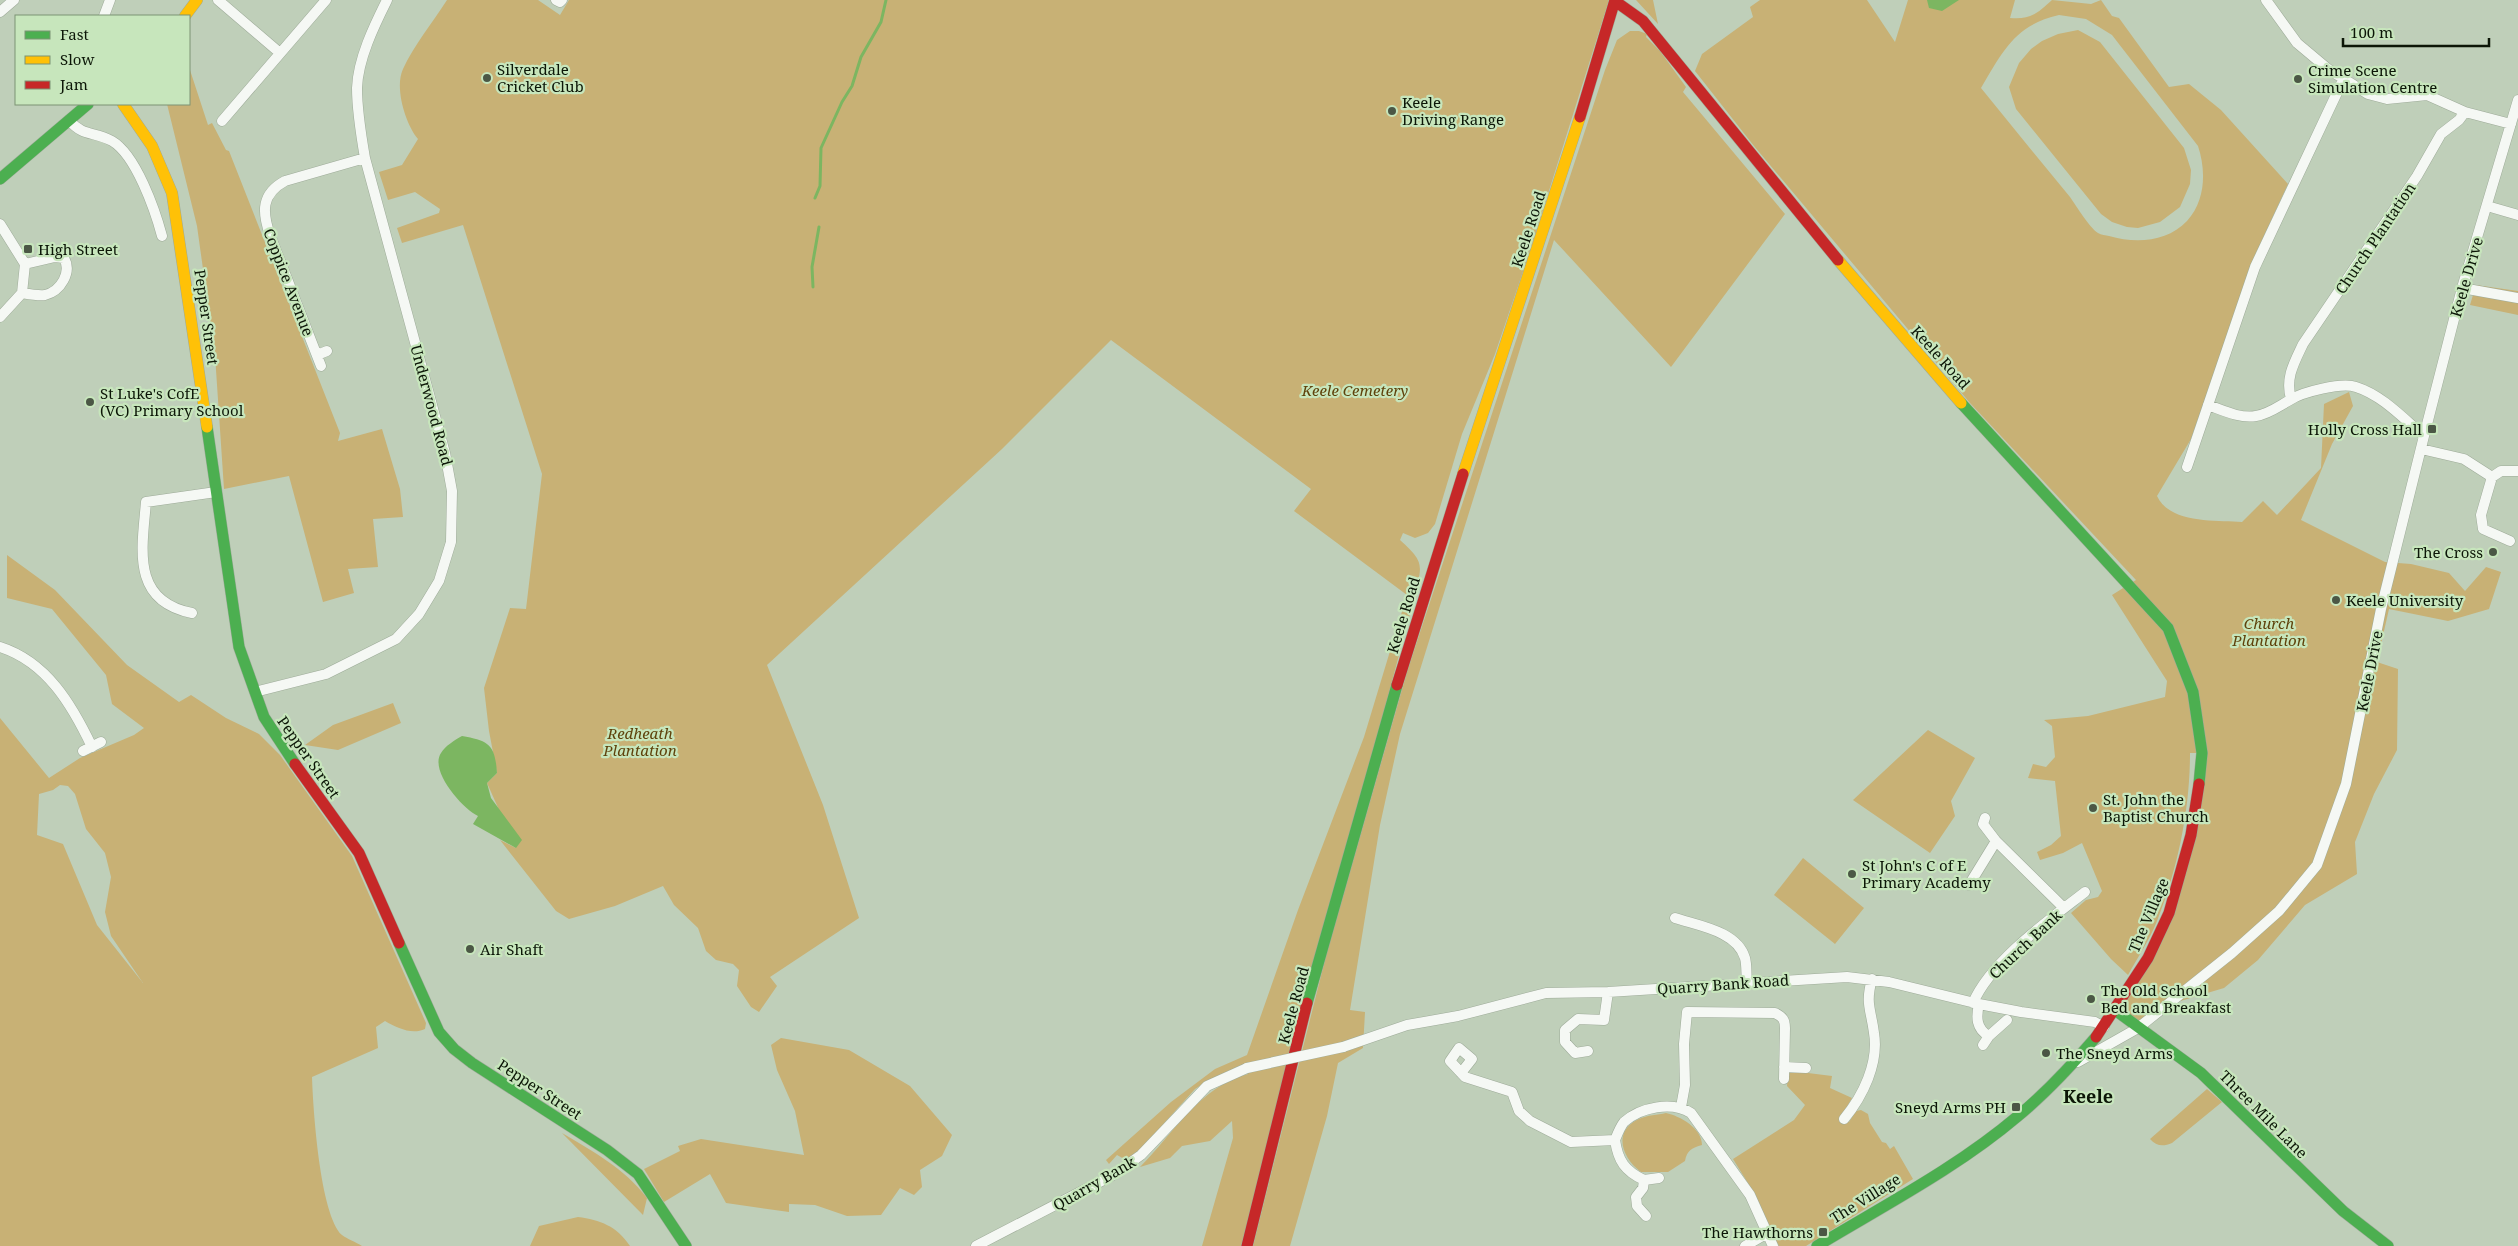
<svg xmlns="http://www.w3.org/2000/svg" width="2518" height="1246" viewBox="0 0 2518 1246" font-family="'Noto Serif',serif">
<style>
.green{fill:#c8b175;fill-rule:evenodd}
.water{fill:#7cb661}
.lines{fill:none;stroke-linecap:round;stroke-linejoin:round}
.stream{stroke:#7cb661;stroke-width:3}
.street-casing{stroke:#9eab99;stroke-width:11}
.fast-casing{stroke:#9eab99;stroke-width:12}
.slow-casing{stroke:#9eab99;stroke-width:12}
.jam-casing{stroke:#9eab99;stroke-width:12}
.street{stroke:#f5f8f4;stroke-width:10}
.fast{stroke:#4caf50;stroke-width:11}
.slow{stroke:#ffc107;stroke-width:11}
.jam{stroke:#c62828;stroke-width:11}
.street-bridge-casing{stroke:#9eab99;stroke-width:11;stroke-linecap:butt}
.street-bridge{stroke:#f5f8f4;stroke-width:10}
.poi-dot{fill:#4b5745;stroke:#c7e6bc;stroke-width:2}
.labels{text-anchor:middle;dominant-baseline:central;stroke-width:4.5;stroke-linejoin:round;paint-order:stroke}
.poi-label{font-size:15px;fill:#0c1607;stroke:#c7e6bc;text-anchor:start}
.street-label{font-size:15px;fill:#0c1607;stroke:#c7e6bc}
.park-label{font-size:15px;font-style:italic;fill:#5f420b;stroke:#c7e6bc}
.quarter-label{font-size:18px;font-weight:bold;fill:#0c1607;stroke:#c7e6bc}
</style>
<rect width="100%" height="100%" fill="#bfcfb9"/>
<path class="green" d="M447,0H538L560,15L569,0H1609L1531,248L1495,354L1462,434L1435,524L1428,533L1415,538L1403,533L1400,540C1427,564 1421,566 1414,599L1241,1246H1202L1233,1138L1232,1121L1210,1141L1182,1146L1170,1158L1140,1167C1174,1133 1199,1087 1248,1074L1246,1063L1207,1081L1195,1089L1131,1160H1126L1117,1155L1109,1164L1106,1160L1171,1102L1215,1069L1247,1055L1298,910L1364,737L1407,595L1294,511L1311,489L1111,340L1002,449L767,665L823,805L859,918L770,977L777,986L759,1012L751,1007L737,986L739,970L733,964L716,960L706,951L698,928L674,905L663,886L615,906L569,919L556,911L500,840L516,848L487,783L497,773L489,731L484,688L510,608L526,609L542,474L463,225L402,243L397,228L439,213L440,209L415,192L388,200L379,172L402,165L418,139C406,125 394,88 403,69C414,45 433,22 447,0Z
M1636,0H1653L1658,24Z
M1760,0H1867L1895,42L1908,0H2015L2010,18C2030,20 2038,13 2052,0L2091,4L2101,0L2112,16L2119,18L2169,87L2189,84L2221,110L2288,184L2257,251L2191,439L2157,496C2170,524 2216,520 2242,522L2263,501L2277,515L2321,468L2324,404L2349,392L2353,406L2332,444L2301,520L2385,562L2411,564L2449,573L2465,591L2486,567L2501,572L2489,609L2448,621L2389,609L2377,662L2398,669L2397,750L2374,794L2355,842L2357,874L2305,905L2258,960L2224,988L2167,1005L2138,1028L2115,1010L2169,913L2202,753H2190C2190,809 2178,868 2157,921C2150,939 2138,957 2128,975L2111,959L2071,913L2086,900L2098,897L2102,891L2082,843L2063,853L2040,860L2037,852L2051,845L2061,836L2055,781L2028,778L2033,764L2046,767L2055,757L2052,726L2044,720L2088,716L2165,697L2167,681L2112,595L2136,580L1970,403L1754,146L1695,71L1702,54L1753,17L1750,7ZM2059,15L2086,19L2112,35L2198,146C2206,170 2206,200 2187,221C2167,242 2136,244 2109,236C2106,235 2101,235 2098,233C2089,227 2077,207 2070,197C2040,161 2011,125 1981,88C2003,51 2015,25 2059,15Z
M2078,30L2100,42L2184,148L2191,170L2190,184L2180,207L2160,222L2138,228L2127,227L2112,222L2101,214L2016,109L2009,87L2019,63L2031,49L2042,41L2058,34Z
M1630,31H1639L1647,34L1646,37L1660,51L1686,87L1683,92L1785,214L1671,367L1554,240L1400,734L1380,825L1350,1010L1365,1012L1363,1048L1338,1063L1327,1116L1290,1246H1253L1326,956L1407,672L1605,70L1617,40Z
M189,67L208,125L212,123L226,150L229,151L340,433L338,441L382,429L400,489L403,517L373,519L378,567L348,569L354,593L323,602L289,476L224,489L215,355L197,226L167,104H189Z
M2476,285L2518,291V315L2470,305Z
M7,555L55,590L127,665L179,702L191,695L226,718L259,734L280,755L352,856L426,1023L425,1029C412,1035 397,1028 385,1021L376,1027L378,1048L312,1077C313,1108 320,1215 342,1235C347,1239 356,1242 362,1246H0V718L49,778L80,758L134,735L144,728L112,704L106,675L52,609L7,598ZM60,785L68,786L75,794L86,829L105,853L111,877L105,912L111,936L143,983L97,925L63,844L37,835L39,794L53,790Z
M393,703L401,723L338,750L305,745L333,725Z
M1928,730L1975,758L1951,801L1955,816L1930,853L1853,800Z
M1803,858L1864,908L1835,944L1774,895Z
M781,1038L849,1050L910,1086L952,1135L942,1156L920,1170L922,1187L914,1195L900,1188L881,1215L847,1216L815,1205L789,1204V1212L726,1203L710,1174L664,1202L644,1169L680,1151L678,1146L701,1139L804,1155L795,1111L777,1070L771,1045Z
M1792,1071L1832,1076L1830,1088L1852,1098L1841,1117L1849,1122L1856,1111L1861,1110L1868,1114L1870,1123L1882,1142L1886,1143L1890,1149L1894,1146L1913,1179L1806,1246H1779L1767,1227L1751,1188L1733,1159L1794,1120L1805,1105L1787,1086L1788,1074Z
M2207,1089L2222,1102L2172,1143C2163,1147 2156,1146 2150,1139Z
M1666,1113C1680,1116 1702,1128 1702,1145C1692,1148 1687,1150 1685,1161L1668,1172H1641C1622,1158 1612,1131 1639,1119C1647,1115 1658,1115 1666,1113Z
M562,1133C594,1152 624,1168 647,1198L643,1215Z
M578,1217C600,1220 617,1226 630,1246H530L539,1226Z"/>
<path class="water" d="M1927,0H1959L1942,11L1929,8Z
M462,736C489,741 495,744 497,773L487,783L491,798L522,840L516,848L473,824L478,816C463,809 429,771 441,753C445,746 455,740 462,736Z"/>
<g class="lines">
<path class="stream" d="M815,198L820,186L821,148L842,102L852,86L861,57L881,22L886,0
M813,287L812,267L819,227"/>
<g class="street-casing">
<path id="street" d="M218,0L280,53
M556,0L560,2L562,0
M2266,0L2297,43L2328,69L2368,94L2387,99L2427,95L2465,112L2511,124
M0,12L14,0
M104,16L110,0
M69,120C83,137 94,131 112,141C136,155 155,210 162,236
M222,121L326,0
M2487,206L2518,215
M0,224L25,264L22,293L0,317
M2462,288L2518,298
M22,293C28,294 39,296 45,295C61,291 72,272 64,258L55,257L25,264
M317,355L327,351
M321,366L270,235C262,212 261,194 285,181L365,158
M2291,399C2285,378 2294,363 2303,344L2417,176L2441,134L2459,120L2465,112
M2208,405C2222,410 2240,419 2256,416C2269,414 2279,406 2290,400C2302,392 2342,382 2356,387C2382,395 2404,419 2424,436
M2421,449L2464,459L2492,477L2481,515L2483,529L2510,541
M2187,467L2255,267L2343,80
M2492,477L2501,471H2518
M192,613C131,601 142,549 146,502L216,492
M0,647C47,662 72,705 92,747
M255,692L326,674L396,639L419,614L439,581L451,542L452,491L445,453L365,158C361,135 357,112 357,88C358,59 374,26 387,0
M83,751L101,742
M1985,818L1983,824L1996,841
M1969,885L1996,841L2064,908
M1675,918C1699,926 1737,931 1745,958C1747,965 1746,974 1747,982
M1973,1003C1991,961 2049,920 2085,892
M1979,1004C1976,1017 1976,1029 1989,1036L2007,1020
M1983,1045L1989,1036
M1343,1047L1407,1025L1458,1016L1546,993L1608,992L1847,977L1889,982L1979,1004L2021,1012L2095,1022L2104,1027
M1588,1051L1575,1053L1565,1042V1030L1578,1019L1604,1020L1608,992
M2078,1062L2138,1028L2232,953L2279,911L2317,865L2346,784L2381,609L2424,436L2462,288L2518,100
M1784,1067L1806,1068
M1461,1073L1472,1059L1459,1048L1450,1061L1465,1077L1512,1092L1519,1111L1530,1121L1571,1142L1615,1140
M1681,1107L1685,1085L1684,1044L1687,1012L1775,1013C1783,1017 1785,1020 1785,1028L1784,1079
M1844,1119C1863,1096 1879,1063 1874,1033C1871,1009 1865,1004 1872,979
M1644,1180L1659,1178
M1646,1216L1637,1206L1636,1197L1643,1188L1644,1180C1625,1171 1618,1161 1615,1140C1617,1135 1620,1127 1624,1122C1641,1107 1672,1101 1691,1113L1750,1195L1773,1246
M976,1246L1113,1175L1141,1155L1207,1086L1247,1068
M1745,1246L1766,1234"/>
</g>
<g class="fast-casing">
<path id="fast" d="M0,179L88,104
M1961,403L2168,628L2193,692L2202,753L2199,784
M207,427L239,647L264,717L295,764
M399,943L439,1032L454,1049L472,1063L607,1150L638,1174L686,1246
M1307,1003L1397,685
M2115,1010L2201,1073L2343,1211L2388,1246
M1817,1246C1885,1205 1958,1167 2018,1116C2047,1092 2072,1065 2096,1037"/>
</g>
<g class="slow-casing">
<path id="slow" d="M185,16L197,0
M123,104L152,146L172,193L207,427
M1838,260L1961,403
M1463,474L1580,117"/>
</g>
<g class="jam-casing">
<path id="jam" d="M1615,1L1643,21L1838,260
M1580,117L1615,0
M1397,685L1463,474
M295,764L359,853L399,943
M2096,1037L2148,958L2169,913L2191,835L2199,784
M1247,1246L1307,1003"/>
</g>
<use href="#street" class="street"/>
<use href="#fast" class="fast"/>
<use href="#slow" class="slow"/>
<use href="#jam" class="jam"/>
<g class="street-bridge-casing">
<path id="street-bridge" d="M1247,1068L1343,1047"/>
</g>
<use href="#street-bridge" class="street-bridge"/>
</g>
<g class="poi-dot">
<circle cx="487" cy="78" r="5"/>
<circle cx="2298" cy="79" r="5"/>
<circle cx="1392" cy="111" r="5"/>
<rect x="23" y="244" width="10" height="10" rx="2.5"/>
<circle cx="90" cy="402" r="5"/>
<rect x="2427" y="424" width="10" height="10" rx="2.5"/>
<circle cx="2493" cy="552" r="5"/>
<circle cx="2336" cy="600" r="5"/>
<circle cx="2093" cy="808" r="5"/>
<circle cx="1852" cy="874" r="5"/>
<circle cx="470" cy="949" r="5"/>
<circle cx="2091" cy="999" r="5"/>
<circle cx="2046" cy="1053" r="5"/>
<rect x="2011" y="1102" width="10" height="10" rx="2.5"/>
<rect x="1818" y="1227" width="10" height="10" rx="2.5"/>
</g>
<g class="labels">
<g class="poi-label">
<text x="497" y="69">Silverdale<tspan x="497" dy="17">Cricket Club</tspan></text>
<text x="2308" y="70">Crime Scene<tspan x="2308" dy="17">Simulation Centre</tspan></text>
<text x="1402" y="102">Keele<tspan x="1402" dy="17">Driving Range</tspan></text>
<text x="38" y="249">High Street</text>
<text x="100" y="393">St Luke's CofE<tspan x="100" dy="17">(VC) Primary School</tspan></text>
<text x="2422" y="429" text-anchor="end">Holly Cross Hall</text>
<text x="2483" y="552" text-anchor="end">The Cross</text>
<text x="2346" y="600">Keele University</text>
<text x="2103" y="799">St. John the<tspan x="2103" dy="17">Baptist Church</tspan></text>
<text x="1862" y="865">St John's C of E<tspan x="1862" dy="17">Primary Academy</tspan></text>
<text x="480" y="949">Air Shaft</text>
<text x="2101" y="990">The Old School<tspan x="2101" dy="17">Bed and Breakfast</tspan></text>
<text x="2056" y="1053">The Sneyd Arms</text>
<text x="2006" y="1107" text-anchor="end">Sneyd Arms PH</text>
<text x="1813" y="1232" text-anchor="end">The Hawthorns</text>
</g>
<g class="street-label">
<text transform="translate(1528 229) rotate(-72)">Keele Road</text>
<text transform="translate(2375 238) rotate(-56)">Church Plantation</text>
<text transform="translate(2466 277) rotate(-74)">Keele Drive</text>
<text transform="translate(289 282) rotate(69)">Coppice Avenue</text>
<text transform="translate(207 317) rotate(82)">Pepper Street</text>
<text transform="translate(1941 357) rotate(48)">Keele Road</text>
<text transform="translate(432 405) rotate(75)">Underwood Road</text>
<text transform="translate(1403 615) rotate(-73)">Keele Road</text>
<text transform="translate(2369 671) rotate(-79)">Keele Drive</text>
<text transform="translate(309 757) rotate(55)">Pepper Street</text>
<text transform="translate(2148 915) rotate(-67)">The Village</text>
<text transform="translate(2025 944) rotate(-43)">Church Bank</text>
<text transform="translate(1723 984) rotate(-4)">Quarry Bank Road</text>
<text transform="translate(1293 1005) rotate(-75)">Keele Road</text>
<text transform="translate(540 1089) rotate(33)">Pepper Street</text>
<text transform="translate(2264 1114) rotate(45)">Three Mile Lane</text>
<text transform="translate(1094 1183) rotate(-30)">Quarry Bank</text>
<text transform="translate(1865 1198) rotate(-32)">The Village</text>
</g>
<g class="park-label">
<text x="1355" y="390">Keele Cemetery</text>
<text x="2269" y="623">Church<tspan x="2269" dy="17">Plantation</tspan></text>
<text x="640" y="733">Redheath<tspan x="640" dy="17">Plantation</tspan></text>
</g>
<g class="quarter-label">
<text x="2088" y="1096">Keele</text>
</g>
</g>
<rect x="15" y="15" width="175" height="90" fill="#c7e6bc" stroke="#7c9374"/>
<rect x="25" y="31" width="25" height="8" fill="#4caf50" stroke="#7c9374"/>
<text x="60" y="40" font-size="15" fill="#0c1607">Fast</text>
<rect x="25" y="56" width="25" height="8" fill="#ffc107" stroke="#7c9374"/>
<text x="60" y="65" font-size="15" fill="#0c1607">Slow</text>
<rect x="25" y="81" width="25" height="8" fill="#c62828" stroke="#7c9374"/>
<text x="60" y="90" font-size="15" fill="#0c1607">Jam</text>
<path d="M2343 38v8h146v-8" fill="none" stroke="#0c1607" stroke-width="2.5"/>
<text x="2350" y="38" font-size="15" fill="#0c1607" stroke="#c7e6bc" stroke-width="4" paint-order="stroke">100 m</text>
</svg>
